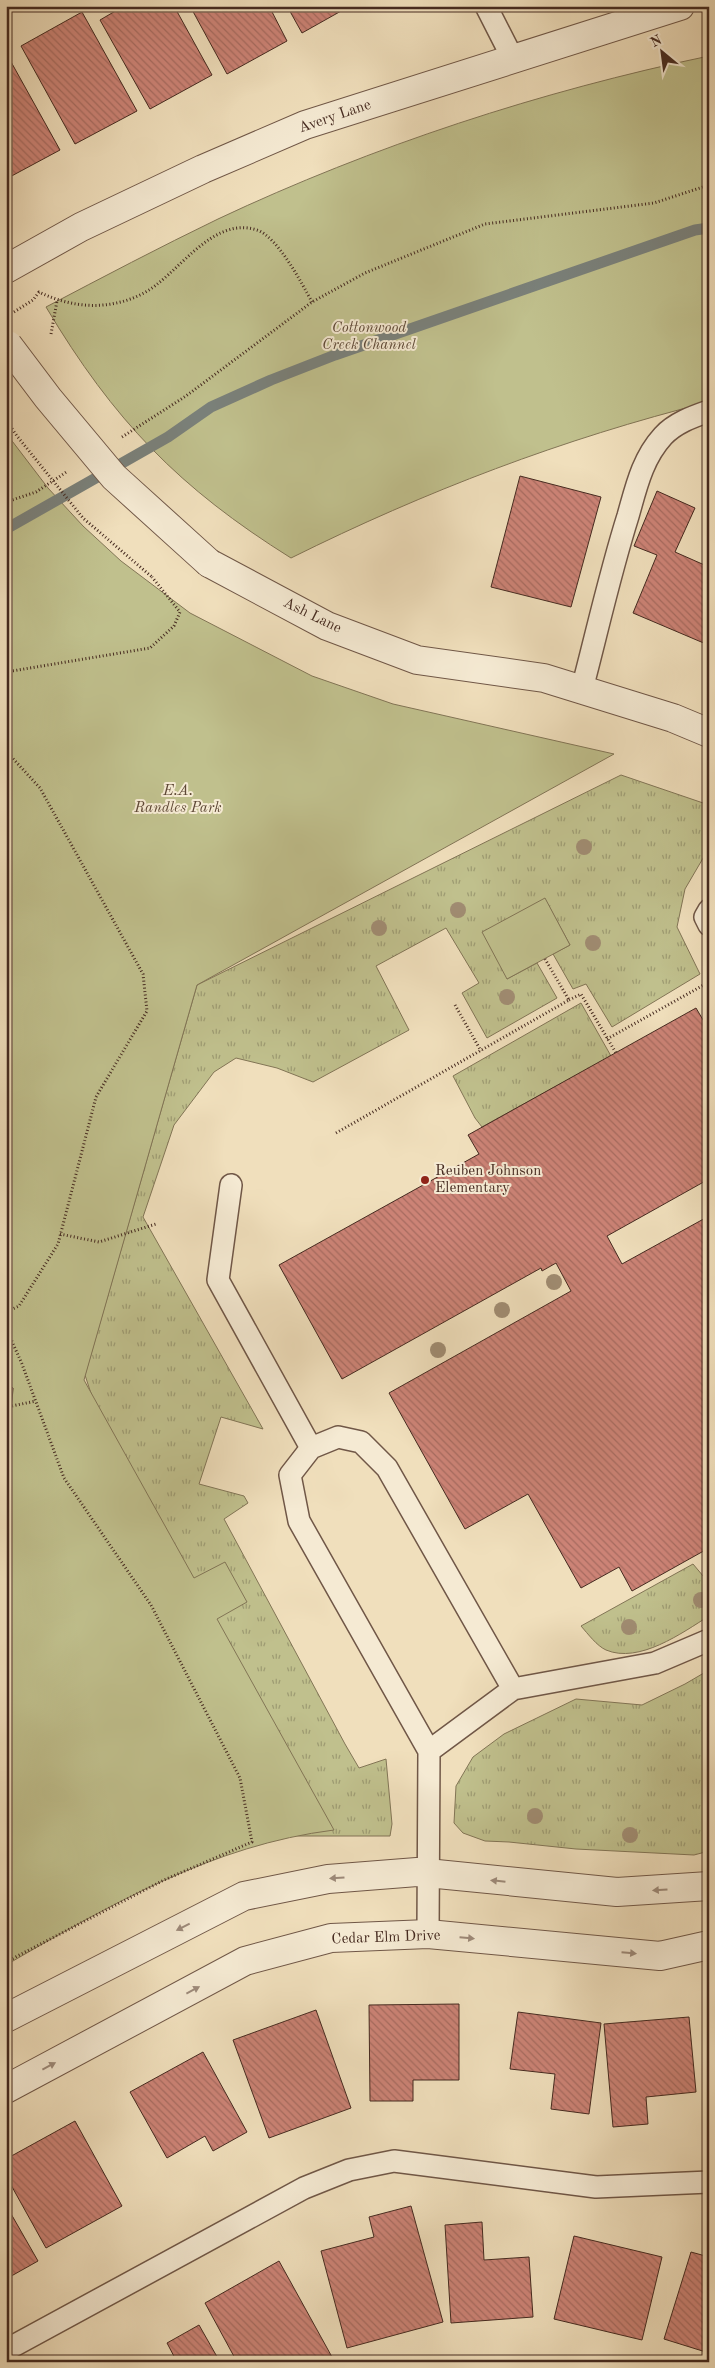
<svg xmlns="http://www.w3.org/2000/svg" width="715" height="2368" viewBox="0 0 715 2368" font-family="'Old Standard TT',serif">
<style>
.grass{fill:url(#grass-tufts);stroke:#827556}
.park{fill:#c0c08d;stroke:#827556}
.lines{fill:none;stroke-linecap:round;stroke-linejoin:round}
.stream{stroke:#7a817b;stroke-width:11}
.building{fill:url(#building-back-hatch);stroke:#452a20}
.service-casing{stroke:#705747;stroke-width:24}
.tertiary-casing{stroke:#705747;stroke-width:30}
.path{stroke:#452a20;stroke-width:3;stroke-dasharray:1 2.5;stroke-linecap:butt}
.service{stroke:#f5ead3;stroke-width:21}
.tertiary{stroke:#f5ead3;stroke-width:28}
.tertiary-bridge-casing{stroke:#705747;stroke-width:30;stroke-linecap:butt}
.path-bridge{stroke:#452a20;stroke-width:3;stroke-dasharray:1 2.5;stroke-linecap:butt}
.tertiary-bridge{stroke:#f5ead3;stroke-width:28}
.tree{fill:#a08c72}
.oneway{fill:#9d8a7a}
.poi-dot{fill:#8f2418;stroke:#f5ead3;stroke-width:2}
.labels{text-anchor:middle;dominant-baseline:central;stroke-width:4;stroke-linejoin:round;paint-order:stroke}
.street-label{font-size:15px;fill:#452a20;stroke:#f5ead3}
.park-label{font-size:15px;font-style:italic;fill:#5e4836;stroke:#f5ead3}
.poi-label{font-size:15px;fill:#452a20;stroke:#f5ead3;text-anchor:start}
</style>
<defs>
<pattern id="grass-tufts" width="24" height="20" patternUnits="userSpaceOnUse" patternTransform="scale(1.25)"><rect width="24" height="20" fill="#c0c08d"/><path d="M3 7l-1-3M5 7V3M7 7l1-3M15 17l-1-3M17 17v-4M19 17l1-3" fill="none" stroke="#9e9c73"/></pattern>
<pattern id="building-back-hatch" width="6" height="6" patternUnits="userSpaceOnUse" patternTransform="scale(1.25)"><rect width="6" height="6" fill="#cc8376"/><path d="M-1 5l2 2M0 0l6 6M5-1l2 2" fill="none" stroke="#a76b60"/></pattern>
</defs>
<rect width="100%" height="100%" fill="#f0dfbc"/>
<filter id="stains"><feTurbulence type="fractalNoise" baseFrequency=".004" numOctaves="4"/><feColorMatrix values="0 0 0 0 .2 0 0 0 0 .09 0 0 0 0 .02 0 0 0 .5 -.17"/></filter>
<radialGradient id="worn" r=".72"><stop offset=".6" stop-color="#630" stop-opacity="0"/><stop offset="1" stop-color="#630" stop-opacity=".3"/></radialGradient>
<path class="grass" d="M621,775L709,805V848L685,889L677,927L700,974L612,1027L586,984L573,989L553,954L570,945L545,899L507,979L537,963L557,998L487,1038L462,993L479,983L446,928L376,966L409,1030L313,1082L277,1068L236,1058L214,1072L174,1125L143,1217L263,1429L221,1417L199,1484L244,1496L248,1503L224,1519L345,1744L359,1768L386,1759L392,1824L390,1836H300L266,1833L161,1609L85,1375L197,985Z
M581,1003L611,1056L482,1127L475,1118L453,1076Z
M693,1564L709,1583V1616C682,1633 639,1664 606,1650C597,1646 588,1634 581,1626Z
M709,1670V1851L694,1855L576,1849L509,1842L485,1841L463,1833L454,1823L456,1786L473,1757L504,1734L576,1699L642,1705L685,1684Z"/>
<path class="park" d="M709,56V402C562,439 426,491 291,558C179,488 114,421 46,307C103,277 160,247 218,219C373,146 541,91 709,56Z
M6,433L48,488L83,526L121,561L190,613L312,676L393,704L614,754L197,985L84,1380L194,1578L225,1562L247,1602L217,1619L334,1830C213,1845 110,1905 6,1965Z
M545,898L570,945L507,979L482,932Z"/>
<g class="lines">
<path class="stream" d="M6,529L168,437L211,407L271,380L335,355L695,230L709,228"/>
</g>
<path class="building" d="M124,6H174L212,75L150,109L100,20Z
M190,6H269L287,41L227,74Z
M287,6H350L302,33Z
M82,12L137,111L75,144L21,46Z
M10,60L60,150L6,179V62Z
M520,476L601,497L571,607L491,587Z
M657,491L695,508L675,552L709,567V637L706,644L633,613L657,555L634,546Z
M696,1008L709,1030V1179L607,1236L622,1264L709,1216V1548L632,1591L619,1567L581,1588L528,1494L465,1529L389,1393L571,1291L556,1263L542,1271L541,1268L342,1379L279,1265L479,1154L468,1135Z
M6,1384L13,1388L11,1415L6,1417Z
M459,2004V2080H413V2101H370L369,2005Z
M316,2010L351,2108L269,2138L233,2040Z
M518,2012L601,2023L589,2114L551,2109L555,2074L510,2069Z
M689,2017L696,2092L646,2097L648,2124L613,2127L604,2024Z
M203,2052L247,2132L213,2151L205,2136L167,2158L130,2092Z
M75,2121L122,2206L46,2248L6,2176V2159Z
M6,2205L38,2261L6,2279Z
M411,2206L443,2322L347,2348L321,2251L374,2237L369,2217Z
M482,2222L484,2260L529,2257L533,2317L451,2323L445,2225Z
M574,2236L662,2257L642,2340L554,2319Z
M691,2252L709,2257V2353L664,2339Z
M279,2261L332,2357L323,2362H237L205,2303Z
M199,2325L220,2362H177L167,2343Z"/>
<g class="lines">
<g class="service-casing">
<path id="service" d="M486,6L513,59
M582,689C597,632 610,573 628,516C636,488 642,459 663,436C675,423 692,417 709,411
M709,910L705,917L709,925
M231,1185L218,1280L311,1448
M513,1689L655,1663L709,1640
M428,1934L429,1751L299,1521L290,1475L311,1448L338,1437L361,1442L387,1468L513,1689L429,1751
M6,2350L304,2188L349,2170L394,2161L596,2187L709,2182"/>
</g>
<g class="tertiary-casing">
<path id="tertiary" d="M6,269L81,227L203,169L305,125L680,6
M209,563L327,626L417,660L544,678L673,718L709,733
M6,2018L244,1896L328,1879L417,1872L617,1892L709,1886
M6,2089L245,1961L331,1938L428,1934L660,1956L709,1945"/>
</g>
<path class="path" d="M14,312L33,300L39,292C72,308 108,311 142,294C177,277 211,215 257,230C278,237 302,284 312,302
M51,334L57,301
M122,437L186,396L312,302L365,273L485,224L654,203L709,185
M6,502L36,492L68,471
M6,550L9,557L6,570
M6,672L150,648L174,626L180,612L152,577
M6,751L40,788L143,974L147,1011L96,1097L58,1244L19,1306L6,1312
M569,1000L581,994L616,1053
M455,1005L481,1051
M607,1039L709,982
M336,1133L569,1000L545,959
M60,1234L99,1242L156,1224
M6,1328L22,1364L64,1478L151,1605L240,1778L252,1842L164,1880L6,1962
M12,1406L36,1401"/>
<use href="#service" class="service"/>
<use href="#tertiary" class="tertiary"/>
<g class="tertiary-bridge-casing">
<path id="tertiary-bridge" d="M8,345L48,398L114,477L209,563"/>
</g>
<path class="path-bridge" d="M6,420L17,436L83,518L152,577"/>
<use href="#tertiary-bridge" class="tertiary-bridge"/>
</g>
<g class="tree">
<circle cx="584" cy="847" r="8"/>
<circle cx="458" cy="910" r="8"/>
<circle cx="379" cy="928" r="8"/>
<circle cx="593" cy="943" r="8"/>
<circle cx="507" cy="997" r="8"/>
<circle cx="554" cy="1282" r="8"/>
<circle cx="502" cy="1310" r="8"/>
<circle cx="438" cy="1350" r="8"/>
<circle cx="701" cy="1600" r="8"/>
<circle cx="629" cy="1627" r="8"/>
<circle cx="535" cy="1816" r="8"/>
<circle cx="630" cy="1835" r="8"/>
</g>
<defs><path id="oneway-solid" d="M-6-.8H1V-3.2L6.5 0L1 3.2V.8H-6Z" transform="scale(1.25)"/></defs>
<g class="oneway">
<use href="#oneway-solid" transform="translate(337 1878) rotate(176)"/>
<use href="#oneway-solid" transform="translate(498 1881) rotate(-174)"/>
<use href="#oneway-solid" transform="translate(660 1890) rotate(176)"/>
<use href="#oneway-solid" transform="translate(183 1927) rotate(153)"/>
<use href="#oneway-solid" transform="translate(467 1938) rotate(5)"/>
<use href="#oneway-solid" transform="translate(629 1953) rotate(5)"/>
<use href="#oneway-solid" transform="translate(193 1990) rotate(-28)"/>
<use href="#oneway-solid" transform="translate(49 2066) rotate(-28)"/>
</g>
<circle class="poi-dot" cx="425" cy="1180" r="5"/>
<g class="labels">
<g class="street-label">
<text transform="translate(335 117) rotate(-19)">Avery Lane</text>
<text transform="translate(312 616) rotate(26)">Ash Lane</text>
<text transform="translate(386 1938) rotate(-2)">Cedar Elm Drive</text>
</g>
<g class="park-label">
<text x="369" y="328">Cottonwood<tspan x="369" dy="17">Creek Channel</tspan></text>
<text x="178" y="791">E.A.<tspan x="178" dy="17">Randles Park</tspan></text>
</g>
<g class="poi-label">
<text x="435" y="1171">Reuben Johnson<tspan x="435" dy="17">Elementary</tspan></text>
</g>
</g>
<rect width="715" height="2368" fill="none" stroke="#f0dfbc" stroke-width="25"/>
<rect x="8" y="8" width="700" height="2353" fill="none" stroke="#452a20" stroke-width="2.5"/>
<rect x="12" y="12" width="690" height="2343" fill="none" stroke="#452a20"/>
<g transform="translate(662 52) rotate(331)" stroke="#f5ead3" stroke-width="4" paint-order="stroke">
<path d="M0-4L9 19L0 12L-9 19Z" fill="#452a20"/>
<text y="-8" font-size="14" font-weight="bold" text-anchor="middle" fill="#452a20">N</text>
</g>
<rect width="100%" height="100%" filter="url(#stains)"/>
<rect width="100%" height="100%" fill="url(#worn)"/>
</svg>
